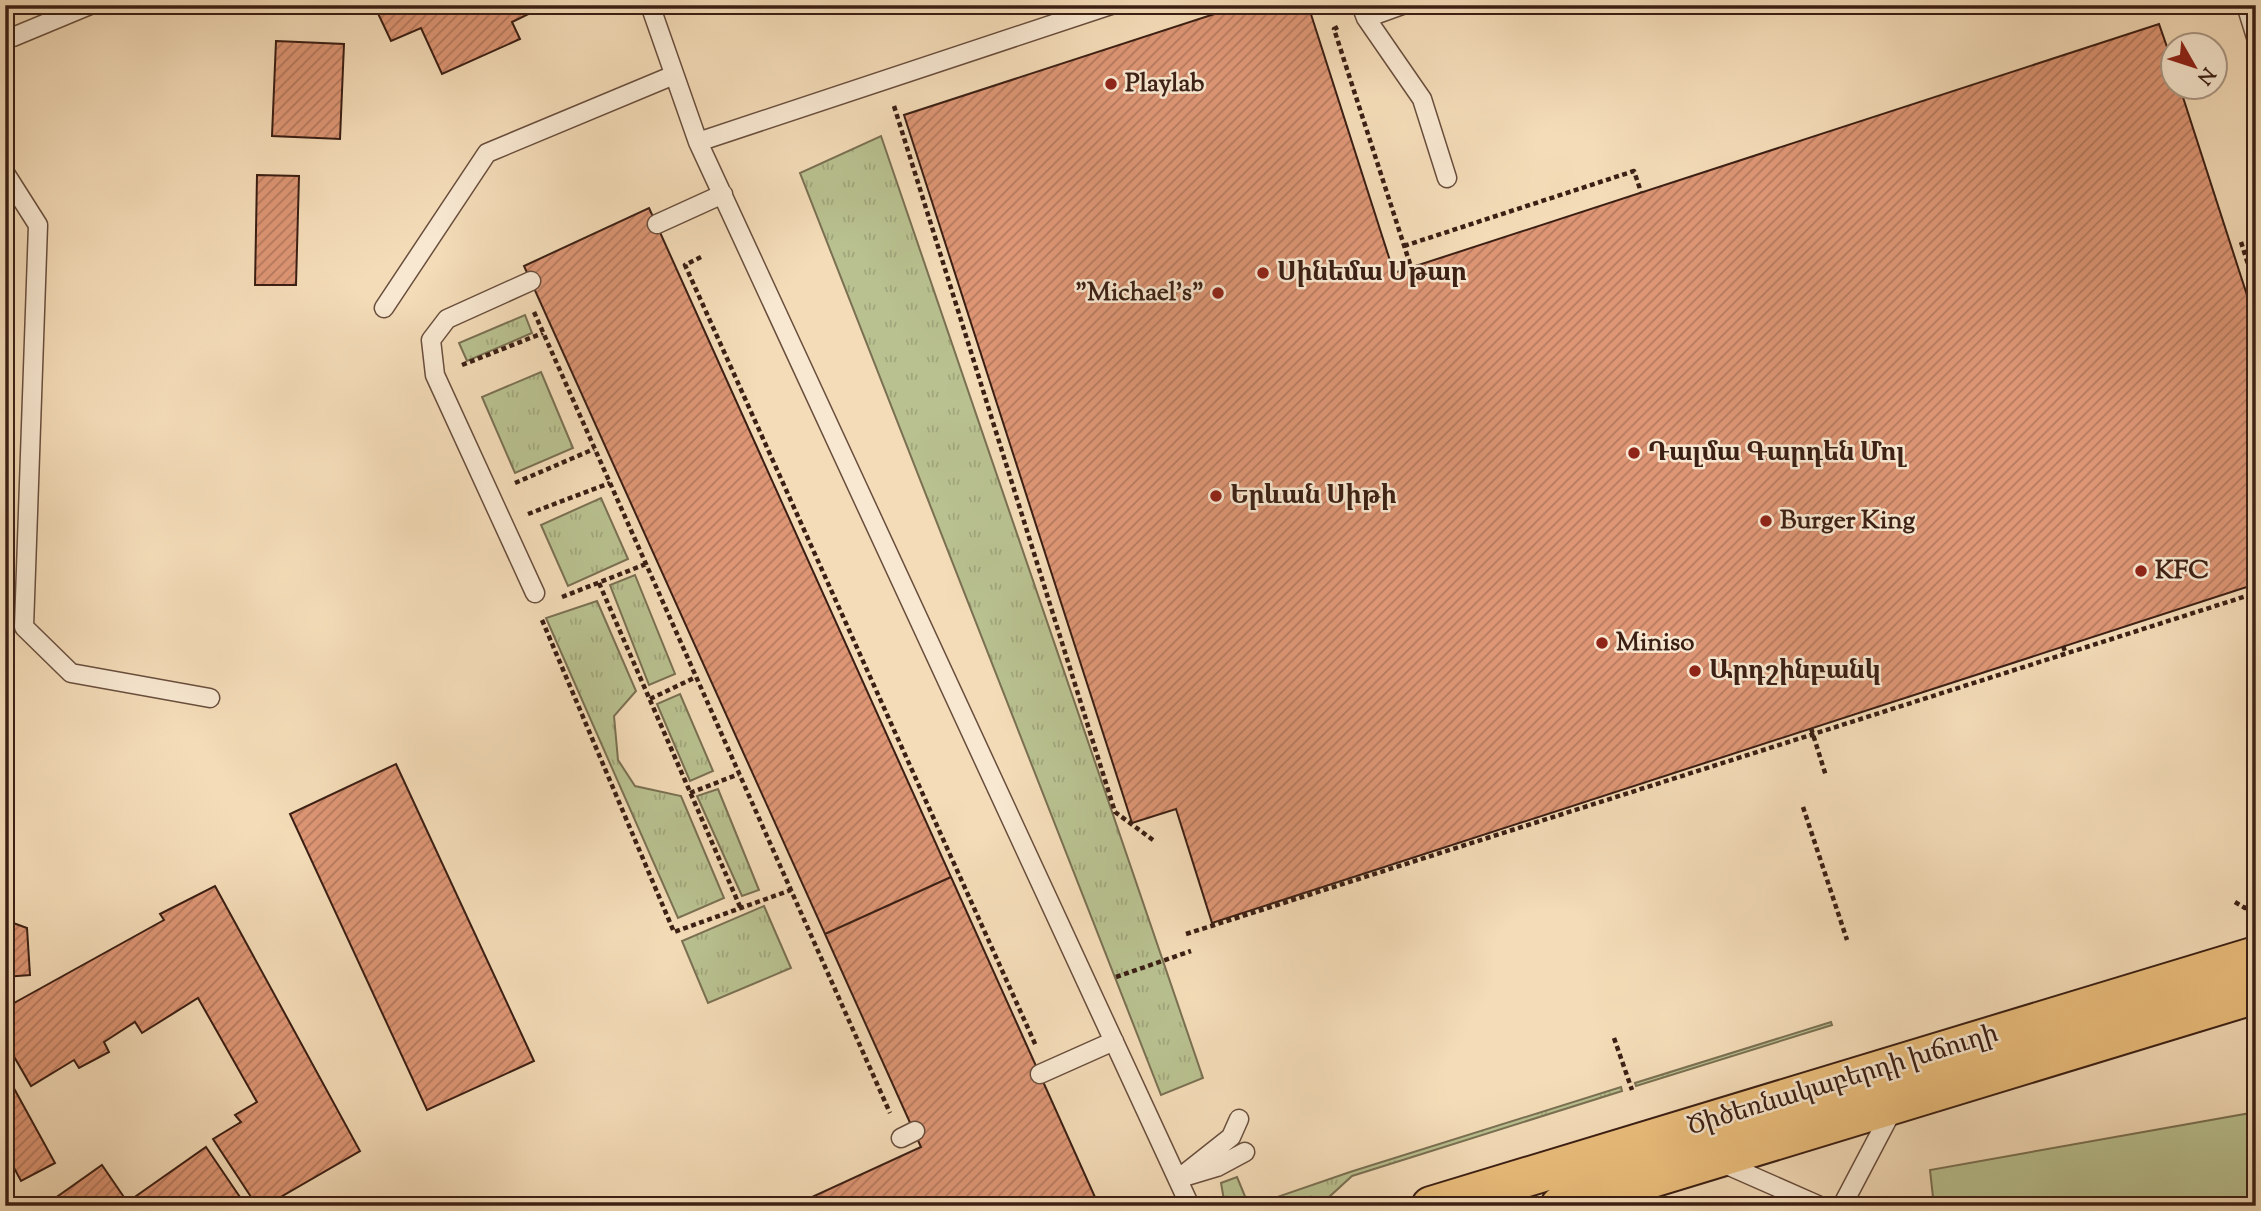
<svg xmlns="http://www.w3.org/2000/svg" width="2261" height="1211" viewBox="0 0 2261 1211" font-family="'Sorts Mill Goudy','Noto Serif Armenian',serif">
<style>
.grass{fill:url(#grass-tufts);stroke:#7a7052;stroke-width:2}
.park{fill:#b9c190;stroke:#7a7052;stroke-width:2}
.building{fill:url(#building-hatch);stroke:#3b1f14;stroke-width:2}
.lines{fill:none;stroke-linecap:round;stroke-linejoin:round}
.service-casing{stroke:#694e3d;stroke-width:21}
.primary-casing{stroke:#3b1f14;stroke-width:42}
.path{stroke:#3b1f14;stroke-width:4.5;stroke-dasharray:5 3.5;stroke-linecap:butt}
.service{stroke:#f8e8d1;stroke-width:18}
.primary{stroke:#eabe7c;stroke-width:38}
.poi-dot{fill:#8f2418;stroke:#f8e8d1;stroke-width:2.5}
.labels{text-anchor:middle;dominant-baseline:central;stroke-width:5;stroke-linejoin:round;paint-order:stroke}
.poi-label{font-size:26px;font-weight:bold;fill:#3b1f14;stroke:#f8e8d1;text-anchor:start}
.street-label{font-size:26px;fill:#3b1f14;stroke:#f8e8d1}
</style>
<defs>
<pattern id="grass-tufts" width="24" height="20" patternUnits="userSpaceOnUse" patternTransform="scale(1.75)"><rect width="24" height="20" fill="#b9c190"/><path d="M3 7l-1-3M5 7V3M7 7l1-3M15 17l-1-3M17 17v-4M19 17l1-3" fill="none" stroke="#a0a57b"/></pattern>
<pattern id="building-hatch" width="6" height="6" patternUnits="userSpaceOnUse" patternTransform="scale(1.75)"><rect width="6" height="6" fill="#de9675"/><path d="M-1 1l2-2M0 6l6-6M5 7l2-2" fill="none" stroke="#b57a5f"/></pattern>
</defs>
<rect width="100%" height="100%" fill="#f4dcb8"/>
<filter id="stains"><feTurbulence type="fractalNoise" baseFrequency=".00286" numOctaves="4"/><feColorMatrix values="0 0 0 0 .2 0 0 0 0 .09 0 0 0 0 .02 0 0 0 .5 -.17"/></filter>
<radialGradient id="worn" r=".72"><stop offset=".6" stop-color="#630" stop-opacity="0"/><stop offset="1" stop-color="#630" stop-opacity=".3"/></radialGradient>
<path class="grass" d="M881,136L1203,1078L1161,1095L800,173Z
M525,315L532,333L467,361L459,343Z
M541,372L573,448L515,473L482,397Z
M601,498L628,559L568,586L541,525Z
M635,575L675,674L649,685L610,585Z
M597,601L636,691L614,716L618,760L635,786L681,796L724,898L678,918L546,618Z
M680,694L713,771L690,781L657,704Z
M718,789L759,890L742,896L697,796Z
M764,906L791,968L708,1003L682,941Z
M1831,1022L1832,1025L1636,1086L1635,1083Z
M1621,1087L1622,1091L1352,1176L1329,1197L1303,1206H1251L1350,1172Z
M1237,1177L1249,1206H1225L1221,1183Z"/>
<path class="park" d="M2256,1112V1206H1934L1930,1170Z"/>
<path class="building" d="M374,5H544L545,6L512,22L520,39L442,74L421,28L391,41Z
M1242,5H1308L1394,273L2159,24L2174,67V88H2180L2256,323V584L1212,923L1176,809L1132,823L904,115Z
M276,41L344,44L340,139L272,136Z
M257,175L299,176L296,285H255Z
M649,208L951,877L825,934L524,266Z
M396,764L534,1061L427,1110L290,814Z
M951,877L1099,1206H802L801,1202L921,1147L825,934Z
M215,886L360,1151L265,1206H257L213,1139L241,1122L235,1115L257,1102L198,998L142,1033L135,1022L104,1042L109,1052L79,1068L74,1060L31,1086L5,1041V1008L164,920L160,914Z
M5,920L27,928L30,975L5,977Z
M5,1072L55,1163L21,1181L5,1151Z
M206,1147L246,1206H132L129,1201Z
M102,1165L130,1206H44Z"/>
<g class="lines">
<g class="service-casing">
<path id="service" d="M650,5L698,142L1190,1206
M1361,5L1366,18L1422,99L1447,178
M2246,5L2256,37
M1366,18L1402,5
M5,35L13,37L90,5
M698,142L1111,5
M5,173L38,225L24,627L71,673L210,698
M657,224L723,194
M531,281L447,319L431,340L435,375L535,593
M384,308L487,153L674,75
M1040,1074L1114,1041
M901,1138L915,1131
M1720,1162L1820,1206
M1187,1176L1217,1167L1245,1152
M1178,1179L1231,1137L1239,1119
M1842,1206L1894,1107"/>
</g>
<g class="primary-casing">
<path id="primary" d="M1431,1206L2256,956
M1560,1206L2256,994"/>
</g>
<path class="path" d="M1338,27L1334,29L1411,267
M894,106L1115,812L1153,840
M2241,242L2256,289
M1404,246L1634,171L1641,192
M701,257L685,265L1036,1046
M534,312L890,1113
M462,365L543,333
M515,483L594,449
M528,514L610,483
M599,583L741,909
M562,597L646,564
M542,620L674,932L791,890
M2063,646L2066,654
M650,699L696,677
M1811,728L1826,776
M690,793L739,774
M1803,807L1847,940
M2235,902L2245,908L2256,905
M1186,934L2256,593
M1116,977L1191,951
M1614,1038L1632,1090"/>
<use href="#service" class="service"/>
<use href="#primary" class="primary"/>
</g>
<g class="poi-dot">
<circle cx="1111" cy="84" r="7"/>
<circle cx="1263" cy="273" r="7"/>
<circle cx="1218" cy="293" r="7"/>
<circle cx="1634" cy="453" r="7"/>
<circle cx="1216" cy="496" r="7"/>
<circle cx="1766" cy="521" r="7"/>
<circle cx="2141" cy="571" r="7"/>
<circle cx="1602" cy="643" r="7"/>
<circle cx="1695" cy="671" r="7"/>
</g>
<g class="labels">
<g class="poi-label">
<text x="1125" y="84">Playlab</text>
<text x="1277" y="273">Սինեմա Սթար</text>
<text x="1204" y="293" text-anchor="end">"Michael's"</text>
<text x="1648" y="453">Դալմա Գարդեն Մոլ</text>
<text x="1230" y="496">Երևան Սիթի</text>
<text x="1780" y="521">Burger King</text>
<text x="2155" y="571">KFC</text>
<text x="1616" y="643">Miniso</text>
<text x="1709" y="671">Արդշինբանկ</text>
</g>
<g class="street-label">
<text transform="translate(1843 1081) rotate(-17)">Ծիծեռնակաբերդի խճուղի</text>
</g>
</g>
<rect width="2261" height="1211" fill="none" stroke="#f4dcb8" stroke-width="28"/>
<rect x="7" y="7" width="2247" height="1197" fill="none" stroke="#3b1f14" stroke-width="3.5"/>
<rect x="14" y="14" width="2233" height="1183" fill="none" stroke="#3b1f14" stroke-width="2"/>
<g transform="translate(2194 66) rotate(129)"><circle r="33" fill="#f8e8d1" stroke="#ac9885" stroke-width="2"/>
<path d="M0-5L12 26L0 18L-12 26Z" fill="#8f2418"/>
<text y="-10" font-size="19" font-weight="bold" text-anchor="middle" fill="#3b1f14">N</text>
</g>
<rect width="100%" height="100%" filter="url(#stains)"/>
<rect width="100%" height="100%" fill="url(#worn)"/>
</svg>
